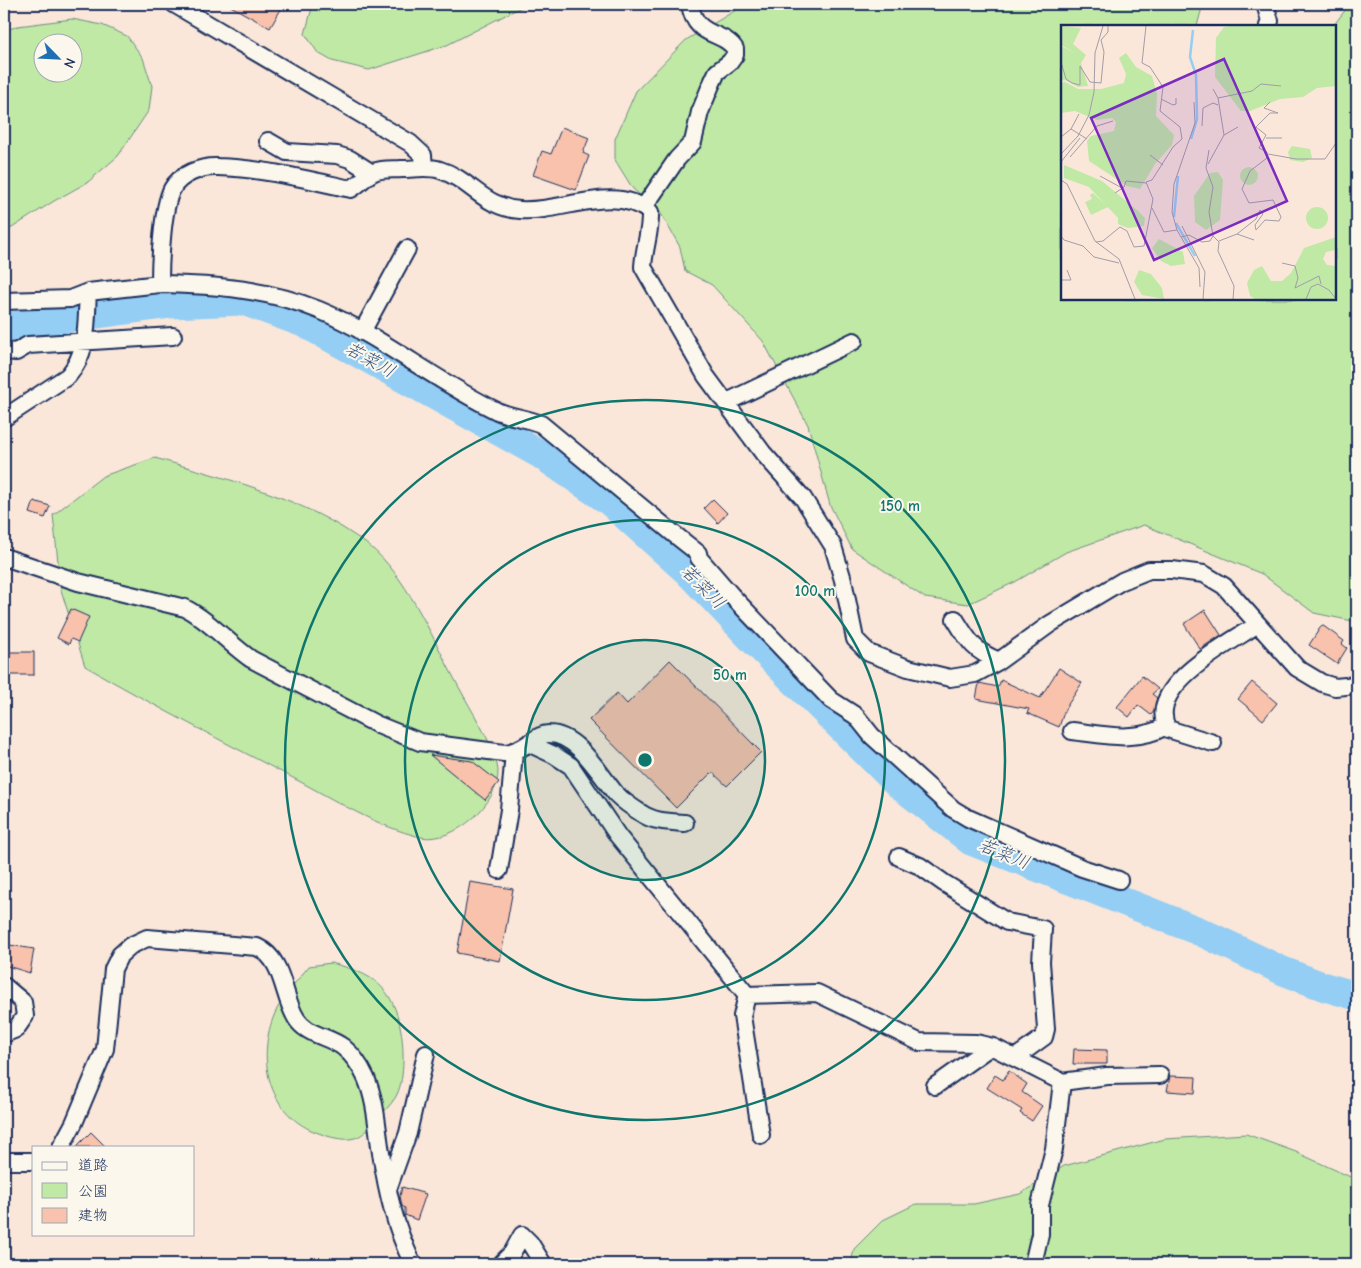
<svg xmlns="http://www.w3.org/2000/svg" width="1361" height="1268" viewBox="0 0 1361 1268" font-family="'Comic Neue','Klee One',sans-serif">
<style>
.green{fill:#c0e9a5;stroke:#6e8c82;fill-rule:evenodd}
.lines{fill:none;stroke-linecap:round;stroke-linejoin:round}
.river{stroke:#94cef4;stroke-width:29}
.building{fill:#f9c2ac;stroke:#1b2f5e}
.minor-casing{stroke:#1b2f5e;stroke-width:20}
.minor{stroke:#fbf7ec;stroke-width:16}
.ring{fill:none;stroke:#0f766e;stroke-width:2.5}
.labels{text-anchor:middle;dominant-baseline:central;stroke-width:4;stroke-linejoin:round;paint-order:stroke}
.water-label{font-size:18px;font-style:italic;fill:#395784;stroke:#fbf7ec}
.inset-river{fill:none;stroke:#94cef4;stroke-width:2.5}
.inset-road{fill:none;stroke:#a19da8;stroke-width:1}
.view{fill:#7b2cbf;fill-opacity:0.15;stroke:#7b2cbf;stroke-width:2.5}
.inset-edge{fill:none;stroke:#1b2f5e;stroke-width:2.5}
.centre{fill:#0f766e;stroke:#fbf7ec;stroke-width:2.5}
.ring-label{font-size:15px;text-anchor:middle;font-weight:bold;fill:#0f766e;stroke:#fbf7ec;stroke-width:4;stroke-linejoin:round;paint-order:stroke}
</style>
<rect width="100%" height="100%" fill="#fae7d9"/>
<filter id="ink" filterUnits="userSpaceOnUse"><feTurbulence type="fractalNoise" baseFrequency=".02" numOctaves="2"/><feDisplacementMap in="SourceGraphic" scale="10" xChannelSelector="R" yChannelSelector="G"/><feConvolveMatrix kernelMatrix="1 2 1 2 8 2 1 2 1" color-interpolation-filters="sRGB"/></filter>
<g filter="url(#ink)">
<path class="green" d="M313,4H527L447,45L369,70L332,61L318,53L305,34Z
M746,4H1203L1197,26H1062V299H1335L1333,26L1350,4H1357V622L1314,613L1262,574L1144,525L1066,552L1015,582L968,604L925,598L852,549L830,505L808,425L763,341L712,285L685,271L680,247L660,212L633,189L615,160V139L636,91L686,40Z
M72,19L102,25L127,36L143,58L152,86L149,110L118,156L88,182L54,201L4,233V31L18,26ZM72,42V72H42V42Z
M155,458C228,479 306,498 368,545C405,573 432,637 454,678C467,703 482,726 493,751C495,757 497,764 498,770C500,803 454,844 421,837C377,827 335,800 295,779C224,742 154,706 85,666L61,590L53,515L103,476Z
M331,963C374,974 393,987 401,1031C404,1049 405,1083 395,1098C390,1106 383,1112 378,1119C372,1126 364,1135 355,1138C341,1142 323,1135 311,1130C265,1109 256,1051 277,1009C285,993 298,980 309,966Z
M1246,1134L1296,1152L1357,1180V1264H851L854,1249L883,1220L916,1204H974L1020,1194L1064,1166L1165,1139Z"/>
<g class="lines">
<path class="river" d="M4,327L171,304L243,301L306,324L540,454L609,501L688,572L750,637L896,782L971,841L1201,932L1283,971L1325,987L1357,996"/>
</g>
<path class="building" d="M227,4H284L270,28Z
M562,127L589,138L583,153L589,156L576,190L533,175L542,151L551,154Z
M713,499L727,513L718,523L704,508Z
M34,501L50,506L45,518L30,513Z
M71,609L89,617L78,642L71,639L69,644L57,638Z
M1205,610L1221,635L1200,649L1184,624Z
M1322,625L1344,641L1342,644L1347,648L1337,664L1309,645Z
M4,652H34V675H4Z
M670,660L761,752L727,786L712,772L676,808L589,720L617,693L627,704Z
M1059,668L1082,683L1065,709L1059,727L1027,713L1029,709L976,699L979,683L998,687L1001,680L1040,698Z
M1142,676L1158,689L1152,694L1157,698L1154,711L1151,715L1138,705L1129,717L1117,707Z
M1252,682L1277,703L1263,720L1238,699Z
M430,755L472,761L499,782L485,800Z
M470,882L513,889L500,961L457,953Z
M10,945L34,949L30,973L4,965Z
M1074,1049L1107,1050V1064H1073Z
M1009,1071L1027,1084L1022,1092L1042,1106L1032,1121L1020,1113L1022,1110L987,1088L995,1075L1003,1080Z
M1170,1076L1196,1077L1195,1093L1167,1091Z
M91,1132L106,1147H76Z
M402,1187L426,1194L417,1220L405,1215V1208L402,1206L400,1196Z"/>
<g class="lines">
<g class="minor-casing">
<path id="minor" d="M174,4L410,143L423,155L424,168
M1265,4L1270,21L1268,26
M268,141L287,152L337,155L350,159L372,173
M644,207L677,159L693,142L700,112L711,85L717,72L730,62L735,55V49C723,30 695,39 690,4
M160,284C215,285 268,289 319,310C382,336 436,382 497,411C511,417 526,418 541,424L674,534L698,553L699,558L732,596L831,700L856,716L872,736L953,809L968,818L1082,868L1119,880
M4,301L70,299L88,292
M362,332L407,249
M4,351L16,352L28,345L173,336
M727,402L854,341
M4,418L68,376C89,352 86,322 88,292L160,284C160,260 162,209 172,189C180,174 202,166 218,167C261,168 309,180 351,189C360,184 364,177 372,173C380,168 393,170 402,169C414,169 428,166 440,170C470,179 484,208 520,210C562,213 614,183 650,212C651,231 644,248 643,267L706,376L763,453L803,498L833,546L843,580L855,639L869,653L908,668L950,678L975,674L999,661L1050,624L1122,581L1149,570H1172L1204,574L1224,586L1297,668L1322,683L1335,687L1357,685
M4,557L78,582L185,608C210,621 228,643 251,659L378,725L420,742L504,753C524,752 537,733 549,734C578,734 600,775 616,794C623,801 633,808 641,813C653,822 671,822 685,823
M955,619C969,642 974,651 999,661
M1072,731C1105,735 1136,743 1166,726
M1213,743L1168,729C1143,687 1230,643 1258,624
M530,744L554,755L571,766L618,836L747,995L817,993L919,1042L976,1043L993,1047L1062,1082L1107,1076L1160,1075
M899,857L920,866L944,883L1007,922L1043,929L1041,962L1046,1029L1044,1037L1015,1058
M499,870L509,810L514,752
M4,986L23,1002L25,1016L16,1029L4,1034
M747,995L742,1016L761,1135
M935,1086L990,1047
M61,1147L74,1123L105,1049L113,969L120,955L130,946L147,938L257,947C284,959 282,995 296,1018C306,1035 328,1036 343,1047C353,1055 361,1067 366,1078C376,1101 377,1128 381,1153C387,1191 395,1227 412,1262L415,1264
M4,1161H34
M388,1189L408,1133L426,1054
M501,1264L512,1253L522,1235L530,1243L543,1264
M1033,1264L1040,1234V1205L1054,1149L1062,1082"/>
</g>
<use href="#minor" class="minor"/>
</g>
</g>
<circle cx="645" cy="760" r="120" fill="#0f766e" fill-opacity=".12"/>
<g class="ring">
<circle cx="645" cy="760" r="120"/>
<circle cx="645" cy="760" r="240"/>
<circle cx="645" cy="760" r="360"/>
</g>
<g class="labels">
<g class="water-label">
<text transform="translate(370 360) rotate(29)">若菜川</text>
<text transform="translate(703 587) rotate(45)">若菜川</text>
<text transform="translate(1004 854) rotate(22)">若菜川</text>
</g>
</g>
<g transform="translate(1061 25)">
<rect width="275" height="275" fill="#fae7d9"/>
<path d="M0,1L20,3L12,19L25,30L20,38L27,61L17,62L4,55L0,56V21L14,28L0,20ZM169,1H275V61L256,63L242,72L219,74L189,86H180L154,52L155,13L163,2ZM65,28L75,42L91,51L96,69L95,91L113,110L111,120L94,139L79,164L66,161L28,136L26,116L30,111L53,106L55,97L51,93L36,95L14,86L0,88V58L4,57L17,64H40L63,58L65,49L58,33ZM231,121L249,124L251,133L242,137L229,135L227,127ZM3,140L41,156L77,186L84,193L83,201L67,203L57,199V193L28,162L3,153ZM179 151a9 9 0 1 1 18 0a9 9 0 1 1-18 0ZM157,147L162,155L159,195L145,205L134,197L133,171L149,148ZM32,168L47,182L30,190L24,177L31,174L29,170ZM245 193a11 11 0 1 1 22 0a11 11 0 1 1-22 0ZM275,212V225L265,227L262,234L266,240L275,241V274H194L189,271L186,258L193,245L201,241L210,256H221L230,248L243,223ZM98,214L122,227L124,239L110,241L100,236L91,223ZM78,245L90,249L101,263L103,274L81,270L73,257Z" fill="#c0e9a5"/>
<path class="inset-river" d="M130,114L136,94L135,50L129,32L132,5M113,192L117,151M115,198L134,231"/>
<path class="inset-road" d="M0,37L5,54L11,58L19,60V41L29,57L40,58L43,27L40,15L47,7V1M157,73L191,66L200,59L220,61M100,74L112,80L115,79V73M141,101L142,83L152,78L157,80M10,104L26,114M163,110L177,102M0,112L10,104L18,89M205,113H221M0,129L17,111L28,90L33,67L34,28L42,1M207,129L235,134H264L275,118M89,130L102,140M9,132L36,101L52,96M0,137L19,113M147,139L163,110L157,73L152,64M39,151L61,163M0,155L6,159L34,216L58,234L74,274M54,168L63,162L65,156L85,158M91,183L103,207L116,205L120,212L128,210L141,217L149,216L152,211L148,187L152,162L145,143L148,125M121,201L144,247L142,274M116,205L111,187L113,159L134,98L133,77M176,209L193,215M0,211L3,215L22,221L33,232L58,238M152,211L158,217L157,226L173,261L172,274M120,212L138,243L139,262M158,216L176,209L195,194L199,185L202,189L194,200L195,205L204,195L218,196L220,192L212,175L188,178L181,164L189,146L206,133V127L198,123L205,110L195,102L209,88H217L203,83L209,77M35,217L42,216L59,202L66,206L73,222L83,221L92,174L85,157L91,155L112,122L121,114L119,102L99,86L102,62L89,42L81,38L85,1M221,238L234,241L237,253L234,263L258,251L260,259M0,255H10L6,245M245,274L250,262L257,259L268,265L275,274"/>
<path class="view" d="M163,34L226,176L93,235L30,93Z"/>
<rect width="275" height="275" class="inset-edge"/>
</g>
<circle cx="645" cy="760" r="8" class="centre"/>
<g class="ring-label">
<text x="900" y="511">150 m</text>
<text x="815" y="596">100 m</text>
<text x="730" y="680">50 m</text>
</g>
<rect width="1361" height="1268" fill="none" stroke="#fbf7ec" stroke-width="20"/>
<rect x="10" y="10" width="1341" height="1248" fill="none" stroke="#1b2f5e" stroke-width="2" filter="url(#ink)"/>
<rect x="32" y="1146" width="162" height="90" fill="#fbf7ec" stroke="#a1a7b3"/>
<rect x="42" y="1162" width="25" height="8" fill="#fbf7ec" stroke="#a1a7b3"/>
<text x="78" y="1170" font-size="15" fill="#1b2f5e">道路</text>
<rect x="42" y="1183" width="25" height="15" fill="#c0e9a5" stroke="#a1a7b3"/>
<text x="78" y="1196" font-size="15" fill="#1b2f5e">公園</text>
<rect x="42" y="1208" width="25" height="15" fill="#f9c2ac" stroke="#a1a7b3"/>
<text x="78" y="1220" font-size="15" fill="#1b2f5e">建物</text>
<g transform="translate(58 58) rotate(114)"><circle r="24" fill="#fbf7ec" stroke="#a1a7b3"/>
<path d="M0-4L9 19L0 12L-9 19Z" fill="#1f6fb2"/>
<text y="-8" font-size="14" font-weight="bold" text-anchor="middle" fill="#1b2f5e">N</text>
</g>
</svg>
